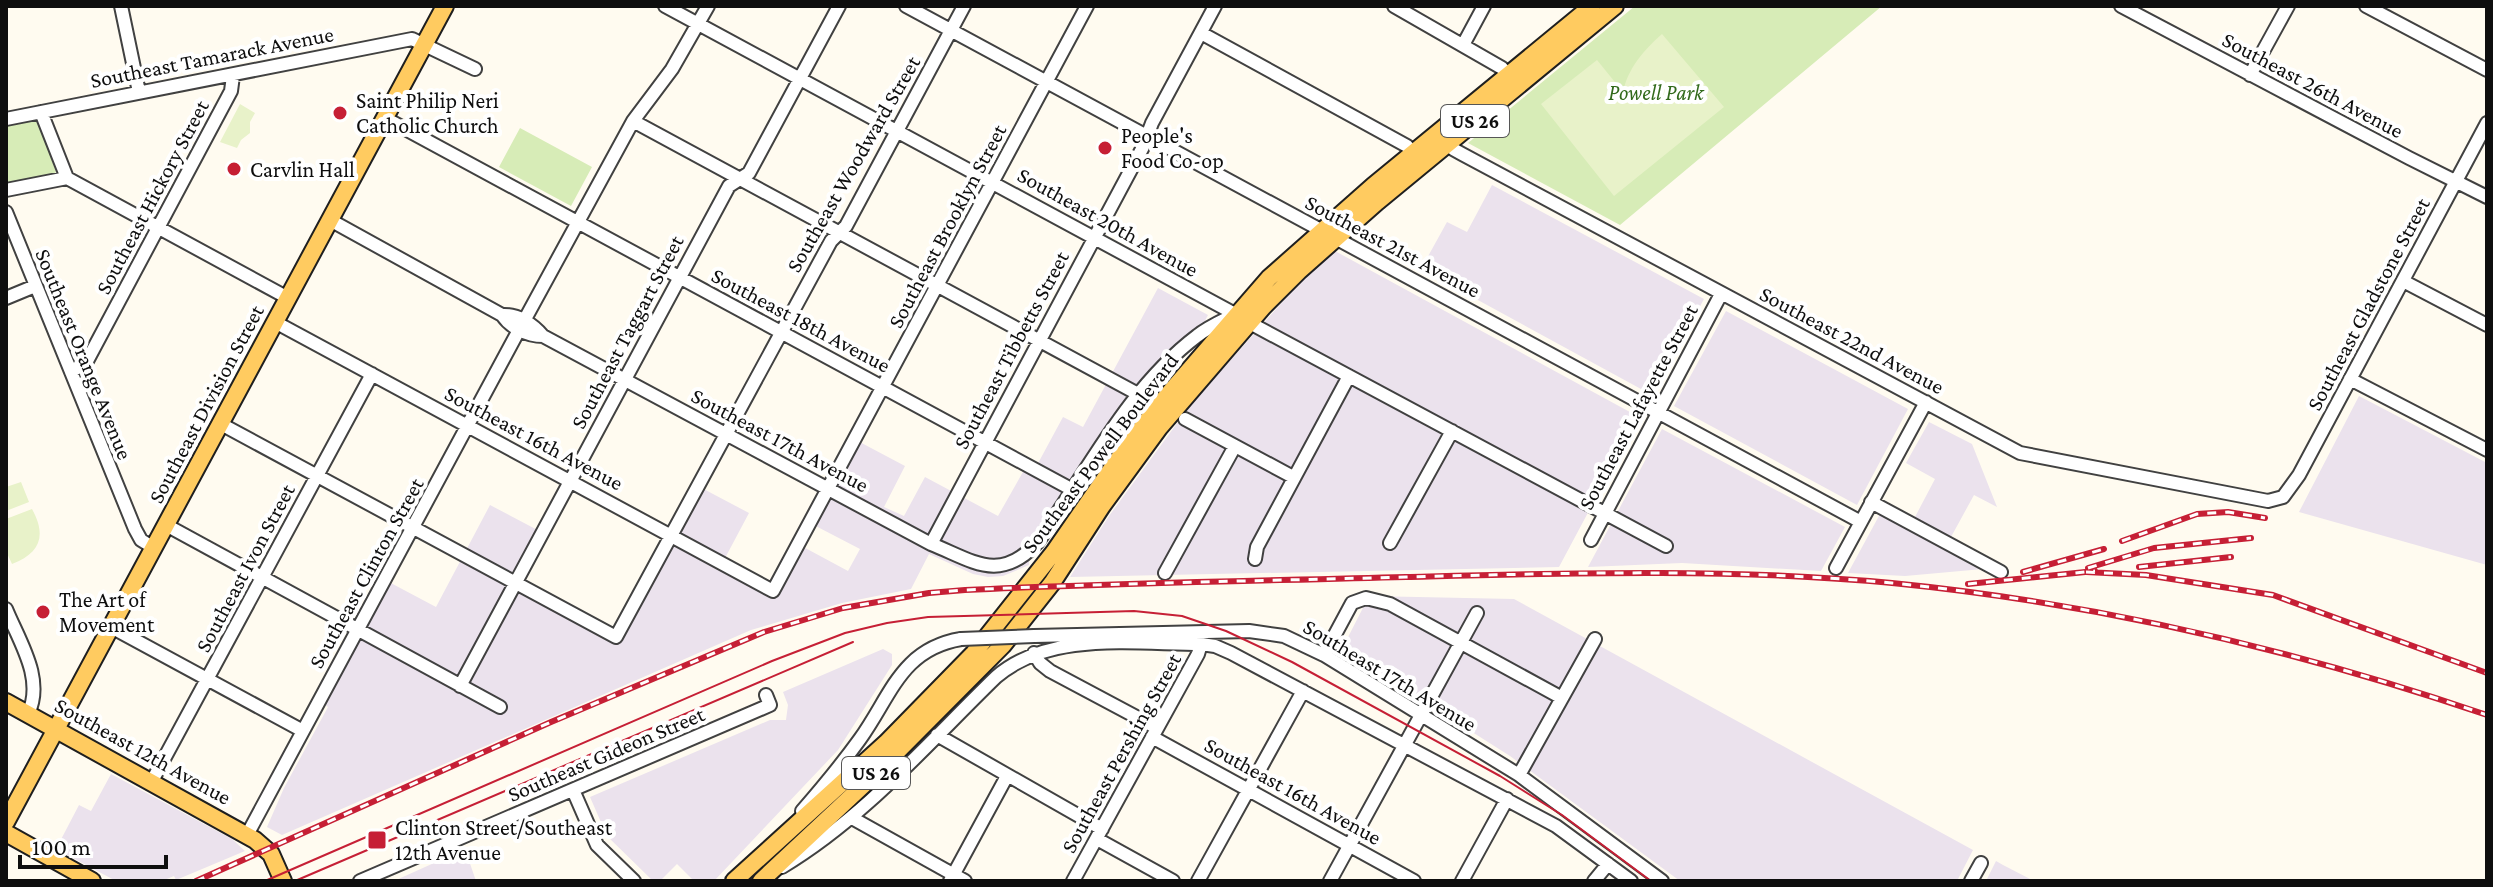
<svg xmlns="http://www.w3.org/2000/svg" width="2493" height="887" viewBox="0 0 2493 887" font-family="'Crimson Pro',serif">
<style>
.industrial{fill:#ebe2ed}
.green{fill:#d7ecb7}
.pitch{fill:#e8f2c9}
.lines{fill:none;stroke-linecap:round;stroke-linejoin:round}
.minor-casing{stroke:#414141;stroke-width:16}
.major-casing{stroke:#1f1f1f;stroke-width:20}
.minor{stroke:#fff;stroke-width:12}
.major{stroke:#ffcb60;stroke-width:16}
.tram{stroke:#c61f35;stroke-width:2}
.rail-casing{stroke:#c61f35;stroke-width:6}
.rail{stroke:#fff;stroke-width:3;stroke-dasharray:9;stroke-linecap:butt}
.minor-bridge-casing{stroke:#414141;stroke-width:16;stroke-linecap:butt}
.minor-bridge{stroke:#fff;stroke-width:12}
.poi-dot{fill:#c61f35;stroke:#fff;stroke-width:3}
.labels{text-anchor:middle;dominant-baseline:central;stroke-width:8;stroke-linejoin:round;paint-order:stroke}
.shield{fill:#fff;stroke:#565656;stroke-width:2}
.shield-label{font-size:20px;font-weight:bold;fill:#0e0e0e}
.street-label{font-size:22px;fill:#0e0e0e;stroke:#fff}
.park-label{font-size:22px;font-style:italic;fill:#326a1b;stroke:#fff}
.poi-label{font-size:22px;fill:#0e0e0e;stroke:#fff;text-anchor:start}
</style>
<rect width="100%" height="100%" fill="#fffbf0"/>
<path class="industrial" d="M1492,185L1704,299L1652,395L1421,269L1447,222L1467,232Z
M1335,251L1639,417L1559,567L1070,577L1109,516L1189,407L1300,282Z
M1158,288L1208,315L1190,349L1151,392L1122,428L1029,560V565L1003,576L988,577L973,574L929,554L911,589L842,603L751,630L282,835L267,827L284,788L328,707L321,702L387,581L436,607L490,505L545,534L520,581L615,633L696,485L749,513L724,560L772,587L796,543L848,571L860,549L808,522L854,439L905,466L884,507L904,516L925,477L998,516L1028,463L1036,467L1063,417L1083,427Z
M1726,311L1908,409L1857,505L1674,406Z
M2359,396L2487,463V565L2299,512Z
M1929,422L1972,444L1997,507L1974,495L1951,537L1915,517L1935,479L1906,463Z
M1662,429L1845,527L1821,571L1682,563L1588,567Z
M1880,514L1907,529L1983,569L1905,576L1848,573Z
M1369,596L1514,599L1973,850L1957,881H1680L1510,756L1346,652L1344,645Z
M883,649L892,654V665L838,750L714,881H694L677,864L660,881H653L607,836L590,797L770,720H786L788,705L783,692Z
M111,774L232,839L245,851L176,880L174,876L162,881H116L56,849L79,805L91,811Z
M465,849L476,881H394Z
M1996,861L2003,865L2034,881H1986Z"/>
<path class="green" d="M1635,6H1882L1620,225L1468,143Z
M34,119L39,123L56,172L52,176L6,184V125Z
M520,128L592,167L571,206L499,167Z"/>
<path class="pitch" d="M1662,34L1724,107L1614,196L1541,104L1597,60L1623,92C1628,68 1644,50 1662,34Z
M240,104L255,113L250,122V133L241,140L237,148L220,142Z
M21,482L29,502L6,511V487Z
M32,509C47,536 40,553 12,564L6,551V519Z"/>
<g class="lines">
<g class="minor-casing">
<path id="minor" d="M121,6L139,92
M665,6L1235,314
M906,6L1861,522
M1394,6L1502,68L1513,80
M2121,6L2409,158L2487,197
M2366,6L2487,70
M1201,33L1407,146L1419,159
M1463,45L1484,6
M2250,75L2288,6
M385,118L1071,489
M6,119L412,39L475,69
M633,121L1138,394
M1443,137L1453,149L1462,154L2020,453L2268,501L2283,497L2299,475L2487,123
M67,178L288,298
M6,190L67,178L41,112
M6,212L135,529L141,540L154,548
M330,220L502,315C511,328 527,336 543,336
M2403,281L2487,325
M6,298L35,286
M502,315C518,314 533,324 543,336L931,544C972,560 999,584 1037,543C1087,473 1127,389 1197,336C1208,327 1222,321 1234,315
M524,321L633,121L672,69L708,6
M275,322L773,591L1087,6
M1248,322L1666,546
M71,372L87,361L231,91L233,76
M2350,379L2487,450
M1185,419L1293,477
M221,424L616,637L831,241L846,226L964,6
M1871,502L2001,572
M166,525L500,707
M1591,540L1721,294
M1390,543L1452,431
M931,544L1143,147L1152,123L1215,6
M1255,559L1257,547L1349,376
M1836,568L1926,402
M1165,573L1235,446
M6,609C19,641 45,679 28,714
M111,627L303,731
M1034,636L1249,631L1284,636L1324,655L1519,775L1662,881
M1034,653L1040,663L1050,671L1157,728
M1324,655L1352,603L1366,598L1390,604L1562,698
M460,686L729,186L749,173L839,6
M937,735L1102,829
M1152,737L1414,881
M1519,775L1595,639
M152,781L372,374
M573,790L597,845L634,881
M802,811C822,788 842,764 860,739C891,696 901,649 961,639
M852,818L965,881
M247,835L519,330
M1097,839L1173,881
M782,867C864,818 928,743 996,677C1049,631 1134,644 1201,644L1215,646L1231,653L1556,826L1631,881
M360,881L770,705L766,695
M950,881L1007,776
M1073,881L1198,654L1201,644
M1198,881L1303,691
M1330,881L1477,613
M1462,881L1507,799
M1594,881L1608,864
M1971,881L1981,863"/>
</g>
<g class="major-casing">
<path id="major" d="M6,702L255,840L271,854L283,881
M6,822L445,6
M6,833L92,881
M734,881L886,743L974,653L1054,552L1121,455L1158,406L1269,278L1373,186L1592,6
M761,881L872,777L1003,645L1052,583L1102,506L1159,428L1263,307L1299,271L1377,202L1615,6"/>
</g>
<use href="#minor" class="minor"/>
<use href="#major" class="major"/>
<path class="tram" d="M265,881L772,661L845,633L887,623L928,617L1134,611L1182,616L1226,631L1292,662L1500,776L1562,815L1651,881
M295,881L853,642"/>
<g class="rail-casing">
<path id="rail" d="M2122,541L2197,514L2228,512L2265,518
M2139,567L2231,557
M2088,568L2154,548L2251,538
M2023,572L2104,549
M2086,572L2146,575L2273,595L2487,673
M1968,584L2095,571
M196,881L551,722L764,632L843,608L929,593L965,590C1112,583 1259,581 1406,577C1568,573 1730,568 1892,583C2095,603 2294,649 2487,715"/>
</g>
<use href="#rail" class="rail"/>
<g class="minor-bridge-casing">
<path id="minor-bridge" d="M961,639L1034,636"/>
</g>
<use href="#minor-bridge" class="minor-bridge"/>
</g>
<g class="poi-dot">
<circle cx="340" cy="113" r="8"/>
<circle cx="1105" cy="148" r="8"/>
<circle cx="234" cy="169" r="8"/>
<circle cx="43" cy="612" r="8"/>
<rect x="367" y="830" width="20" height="20" rx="4"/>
</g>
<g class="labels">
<g class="shield">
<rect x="1441" y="105" width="68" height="32" rx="6"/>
<rect x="842" y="757" width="68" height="32" rx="6"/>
</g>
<g class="shield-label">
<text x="1475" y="121">US 26</text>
<text x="876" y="773">US 26</text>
</g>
<g class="street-label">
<text transform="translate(212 57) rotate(-11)">Southeast Tamarack Avenue</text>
<text transform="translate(2313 85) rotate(28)">Southeast 26th Avenue</text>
<text transform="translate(853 164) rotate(-60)">Southeast Woodward Street</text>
<text transform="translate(152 197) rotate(-62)">Southeast Hickory Street</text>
<text transform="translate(1108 222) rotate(29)">Southeast 20th Avenue</text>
<text transform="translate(947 226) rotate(-62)">Southeast Brooklyn Street</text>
<text transform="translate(1393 246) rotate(28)">Southeast 21st Avenue</text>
<text transform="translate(2368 304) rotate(-62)">Southeast Gladstone Street</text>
<text transform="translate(801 320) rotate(28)">Southeast 18th Avenue</text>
<text transform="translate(627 332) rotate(-62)">Southeast Taggart Street</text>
<text transform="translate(1852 340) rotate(28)">Southeast 22nd Avenue</text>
<text transform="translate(1011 350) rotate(-62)">Southeast Tibbetts Street</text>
<text transform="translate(84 354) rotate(68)">Southeast Orange Avenue</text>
<text transform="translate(206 404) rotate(-62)">Southeast Division Street</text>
<text transform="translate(1638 407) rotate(-62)">Southeast Lafayette Street</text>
<text transform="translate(534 438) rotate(28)">Southeast 16th Avenue</text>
<text transform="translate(780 440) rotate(28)">Southeast 17th Avenue</text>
<text transform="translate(1100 453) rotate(-53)">Southeast Powell Boulevard</text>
<text transform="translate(245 568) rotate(-62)">Southeast Ivon Street</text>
<text transform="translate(366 573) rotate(-61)">Southeast Clinton Street</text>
<text transform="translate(1390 675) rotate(31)">Southeast 17th Avenue</text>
<text transform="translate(143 751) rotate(29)">Southeast 12th Avenue</text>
<text transform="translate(1121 753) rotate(-61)">Southeast Pershing Street</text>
<text transform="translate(606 754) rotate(-23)">Southeast Gideon Street</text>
<text transform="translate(1293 791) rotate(29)">Southeast 16th Avenue</text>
</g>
<g class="park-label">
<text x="1656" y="92">Powell Park</text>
</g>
<g class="poi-label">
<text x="356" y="100">Saint Philip Neri<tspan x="356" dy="25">Catholic Church</tspan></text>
<text x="1121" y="135">People's<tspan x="1121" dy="25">Food Co-op</tspan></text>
<text x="250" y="169">Carvlin Hall</text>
<text x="59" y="599">The Art of<tspan x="59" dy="25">Movement</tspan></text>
<text x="395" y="827">Clinton Street/Southeast<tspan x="395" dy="25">12th Avenue</tspan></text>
</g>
</g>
<rect width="2493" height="887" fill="none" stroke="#0e0e0e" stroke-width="16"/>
<path d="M20 855v12h146v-12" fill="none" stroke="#0e0e0e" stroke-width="4"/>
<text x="32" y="855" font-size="24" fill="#0e0e0e" stroke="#ffffff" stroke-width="6" paint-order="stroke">100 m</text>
</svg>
